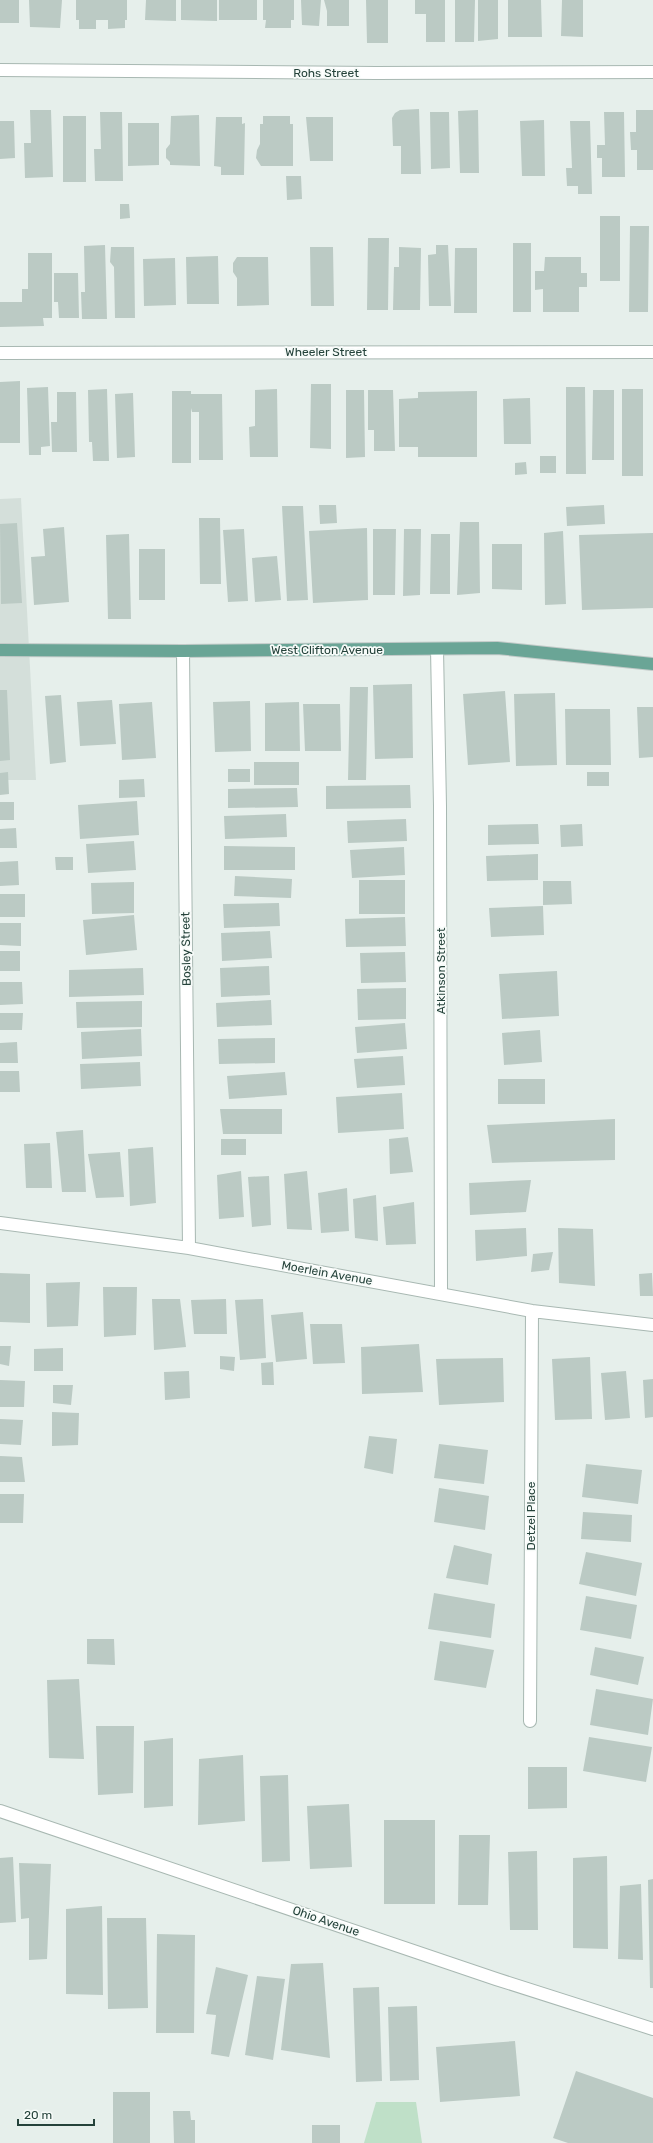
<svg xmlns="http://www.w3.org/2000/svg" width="653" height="2143" viewBox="0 0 653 2143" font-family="Rubik,sans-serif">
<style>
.built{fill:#d4dfda}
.green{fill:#bfe0c8}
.building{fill:#bbcac4}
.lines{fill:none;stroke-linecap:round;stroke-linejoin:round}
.minor-casing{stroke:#a8b8b2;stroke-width:14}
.major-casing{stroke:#c2cac8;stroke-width:14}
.minor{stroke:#fff;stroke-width:12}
.major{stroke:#6aa596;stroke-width:12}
.labels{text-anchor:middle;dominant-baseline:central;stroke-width:3.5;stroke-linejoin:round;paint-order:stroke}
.street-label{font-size:12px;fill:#24423a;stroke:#f7fbf9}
</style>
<rect width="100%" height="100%" fill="#e6efeb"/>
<path class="built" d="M21,498L36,780H0V499Z"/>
<path class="green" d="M376,2102H416L422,2143H364Z"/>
<path class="building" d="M0,0H19V23H0Z
M29,0H62L60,28L30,27Z
M76,0H127V20H125V28L108,29V20H96V29H79V20H76Z
M146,0H176V21L145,20Z
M181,0H217V21L181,20Z
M219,0H257V20H219Z
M263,0H294V20H291V28H265L266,20H263Z
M301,0H321L319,26L302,25Z
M324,0H349V26H327V11Z
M366,0H388V43H367Z
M415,0H445V42H426V14H415Z
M455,0H475L474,42H455Z
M478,0H498V39L478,41Z
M508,0H541L542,37H508Z
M562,0H583V37L561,36Z
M419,109L421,174H401V146H393L392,118L395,113L400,110Z
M30,110H51L53,177L25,178L24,143H31Z
M478,110L479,173H460L458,111Z
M636,110H653V170H637V150H631L630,132H636Z
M100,112H122L123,181H95L94,149H101Z
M430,112H449L450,168L431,169Z
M604,112H624L625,177H602V158H597V145H605Z
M199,115L200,166L170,165V162L166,158V149L170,144L171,116Z
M63,116H86V182H63Z
M263,116H290V124H293V166H261L256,158L257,150L260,144V124H263Z
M216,117H242V124L245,123L244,175H221V167L214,166Z
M306,117H333V161H310Z
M544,120L545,176H522L520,121Z
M0,121H14L15,158L0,159Z
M570,121H590L592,194H578V186H567L566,168H572Z
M128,123H159V165L128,166Z
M286,176H301L302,199L287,200Z
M120,204H129L130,218L120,219Z
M600,216H620V281H600Z
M630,226H649L648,312H629Z
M368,238H389L388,310H367Z
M513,243H531V312H513Z
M105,245L107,319H82L81,292H85L84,246Z
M436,245H448L451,306H429L428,255L436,254Z
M111,247H134L135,318H115L114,267L110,262Z
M310,247H333L334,306H311Z
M399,247L421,248L420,310H393L394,267H399Z
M455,248H477V313H454Z
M28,253H52V318H43L44,326L0,327V302H22V289H28Z
M218,256L219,304H187L186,257Z
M237,257H268L269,305L237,306V278L233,272V263Z
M545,257H581V273H587V287H579V312H543V289L535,290V271H544Z
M175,258L176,305L144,306L143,259Z
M54,273H78L79,318H59L58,302H54Z
M20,381V443H0V382Z
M311,384H331V449L310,448Z
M48,387L50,446L41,447V455H29L27,388Z
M566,387H585L586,474H566Z
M107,389L109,461H93L92,442H89L88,390Z
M277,389L278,457H250L249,427L255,426V390Z
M622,389H643V476H622Z
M346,390H364L365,457L346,458Z
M368,390H393L395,451H374V430H368Z
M593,390H614V460H592Z
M172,391H191V394H222L223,460H199V412H192L191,408V463H172Z
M477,391V457H418V447H399V399L418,398V392Z
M57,392H76L77,452H52L51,422H57Z
M133,393L135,457L117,458L115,394Z
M530,398L531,444H504L503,399Z
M540,456H556V473H540Z
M526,462L527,474L515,475V463Z
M319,505H336L337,523L320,524Z
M604,505L605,524L567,526L566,507Z
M282,506H303L308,600L287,601Z
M199,518H220L221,584H200Z
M460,522H479L480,593L457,595Z
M17,523L22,603L1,604L0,524Z
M64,527L69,602L34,605L31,557L45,556L43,529Z
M367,528L368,600L313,603L309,531Z
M244,529L248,601L228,602L223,530Z
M373,529H396L395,595H373Z
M404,529H421L420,595L403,596Z
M563,531L566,604L545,605L544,533Z
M653,533V608L582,610L579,535Z
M129,534L131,619H108L106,535Z
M431,534H450V594H430Z
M492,544H522V590L492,589Z
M139,549H165V600H139Z
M277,556L281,600L255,602L252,558Z
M412,684L413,758L375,759L373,685Z
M350,687H368L366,780H348Z
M0,690H7L10,760L0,761Z
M505,691L510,762L468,765L463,694Z
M555,693L557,765L516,766L514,694Z
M61,695L66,762L50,764L45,696Z
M112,700L116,744L80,746L77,702Z
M250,701L251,751L215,752L213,702Z
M152,702L156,758L122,760L119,704Z
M299,702L300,751H265V703Z
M303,704H340L341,751H305Z
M637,707H653V757L639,758Z
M565,709H610L611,765H566Z
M254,762H299V785H254Z
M228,769H250V782H228Z
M8,772L9,794L0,795V773Z
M587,772H609V786H587Z
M144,779L145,797L119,798V780Z
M410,785L411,808L326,809V786Z
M297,788L298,807L228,808V789Z
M137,801L139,835L80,839L78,805Z
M0,802H14V820H0Z
M286,814L287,837L225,839L224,816Z
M406,819L407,841L348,843L347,821Z
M538,824L539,844L488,845V825Z
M582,824L583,846L561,847L560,825Z
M16,828L17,848H0V829Z
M134,841L136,870L88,873L86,844Z
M224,846L295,847V870H224Z
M404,847L405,875L352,878L350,850Z
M538,854V880L487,881L486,856Z
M55,857H73V870H56Z
M18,861L19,885L0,886V862Z
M235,876L292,879L291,898L234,896Z
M359,880H405V914H359Z
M543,881H571L572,904L543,905Z
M134,882V913L92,914L91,883Z
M0,894H25V917H0Z
M279,903L280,926L224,928L223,904Z
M543,906L544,935L491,937L489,908Z
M134,915L137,950L86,955L83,920Z
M405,917L406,946L346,947L345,919Z
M0,923H21V946L0,945Z
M270,931L272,958L222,961L221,933Z
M0,951H20V971H0Z
M405,952L406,982L361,983L360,953Z
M269,966L270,995L221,997L220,968Z
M143,968L144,995L69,997V970Z
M557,971L559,1016L502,1019L499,974Z
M0,982H22L23,1004L0,1005Z
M406,988V1019L358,1020L357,989Z
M271,1000L272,1025L217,1027L216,1003Z
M142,1001V1027L77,1028L76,1002Z
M0,1013H23L22,1030H0Z
M405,1023L407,1049L357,1053L355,1027Z
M141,1029L142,1056L82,1059L81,1032Z
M540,1030L542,1062L504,1065L502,1033Z
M275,1038V1063L219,1064L218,1039Z
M17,1042L18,1063H0V1043Z
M403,1056L405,1085L357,1088L354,1059Z
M140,1062L141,1086L81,1089L80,1064Z
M0,1071H19L20,1092H0Z
M285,1072L287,1095L229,1099L227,1076Z
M498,1079H545V1104H498Z
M402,1093L404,1129L338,1133L336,1097Z
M220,1109H282V1134H223Z
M615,1119V1160L492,1163L487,1125Z
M83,1130L86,1192H62L56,1132Z
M408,1137L413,1172L390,1174L389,1139Z
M221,1139H246V1155H221Z
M50,1143L52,1188H26L24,1144Z
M153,1147L156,1203L130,1206L128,1149Z
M120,1152L124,1197L96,1198L88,1154Z
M241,1171L244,1217L219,1219L217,1175Z
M307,1171L312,1230L287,1229L284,1174Z
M269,1176L271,1225L252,1227L248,1177Z
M531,1180L526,1212L470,1215L469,1183Z
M347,1188L349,1231L321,1233L318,1193Z
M376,1195L378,1241L355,1238L353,1199Z
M414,1202L416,1244L386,1245L383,1207Z
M526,1228L527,1256L476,1261L475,1230Z
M558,1228L593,1229L595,1286L559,1283Z
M553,1252L549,1270L531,1272L533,1254Z
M0,1273L30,1274V1323L0,1322Z
M652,1273L653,1296H640L639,1274Z
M80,1282L78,1326L47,1327L46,1283Z
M103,1287H137L136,1335L104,1337Z
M152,1299H180L186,1347L154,1350Z
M226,1299L227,1334H194L191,1300Z
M263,1299L266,1358L240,1360L235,1300Z
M303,1312L307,1359L276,1362L271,1315Z
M310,1324H342L345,1363L313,1364Z
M419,1344L423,1392L362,1394L361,1347Z
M0,1346H11L9,1366L0,1364Z
M63,1348V1371H34V1349Z
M220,1356L235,1357L234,1371L220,1369Z
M590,1357L592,1419L555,1420L552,1359Z
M503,1358L504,1402L439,1405L436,1359Z
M273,1362L274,1385H262L261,1363Z
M189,1371L190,1398L165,1400L164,1372Z
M626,1371L630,1418L605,1420L601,1373Z
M653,1379V1417L645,1418L643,1380Z
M0,1380L25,1381L24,1407H0Z
M53,1385H73L71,1405L53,1403Z
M52,1412L79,1413L78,1445L52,1446Z
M0,1419L23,1420L21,1445L0,1444Z
M369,1436L397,1439L393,1474L364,1468Z
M439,1444L488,1450L484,1484L434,1478Z
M0,1456L22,1457L25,1482H0Z
M586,1464L642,1470L638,1504L582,1497Z
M439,1488L489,1496L485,1530L434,1522Z
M0,1494H24L23,1523H0Z
M583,1512L632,1515L631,1542L581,1539Z
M454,1545L492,1554L488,1585L446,1578Z
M586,1552L642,1563L636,1596L579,1584Z
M434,1593L495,1604L491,1638L428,1629Z
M586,1596L637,1605L631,1639L580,1630Z
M87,1639H114L115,1665L87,1664Z
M440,1641L494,1650L486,1688L434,1680Z
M595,1647L644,1657L638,1685L590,1675Z
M79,1679L84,1759L49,1758L47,1680Z
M596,1689L653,1699L648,1735L590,1725Z
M96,1726H134L133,1793L98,1795Z
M589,1737L652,1747L646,1782L583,1771Z
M173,1738V1806L144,1808V1741Z
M243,1755L245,1821L198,1825L199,1759Z
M528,1767H567V1808L528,1809Z
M288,1775L290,1861L262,1862L260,1776Z
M349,1804L352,1867L310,1869L307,1806Z
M384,1820H435V1904H384Z
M459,1835H490L488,1905H458Z
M537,1851L538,1930H510L508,1852Z
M607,1856L608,1949L573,1948V1858Z
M13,1857L16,1922L0,1923V1858Z
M19,1863L51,1864L47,1959L29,1960V1918L21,1919Z
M653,1879V1988H650L648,1880Z
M641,1884L643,1960L618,1959L620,1886Z
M102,1906L103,1995L66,1994V1909Z
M107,1918H146L148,2008L108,2009Z
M157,1934L195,1935L194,2033H156Z
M323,1963L330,2058L281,2050L291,1964Z
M216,1967L248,1975L229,2057L211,2054L216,2015L206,2014Z
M257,1976L285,1979L273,2060L245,2055Z
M379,1987L382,2081L356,2082L353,1988Z
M417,2006L419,2080L390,2081L388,2007Z
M515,2041L520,2096L440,2102L436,2047Z
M576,2071L653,2098V2143H568L553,2138Z
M113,2092H150V2143H113Z
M173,2111H190L191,2120H195V2143H174Z
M312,2125H340V2143H312Z"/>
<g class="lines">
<g class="minor-casing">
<path id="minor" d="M0,70L376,73L653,72
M0,353L653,352
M437,649L440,806L441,1293
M183,651L189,1248
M0,1223L189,1248L532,1311L653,1325
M530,1721L532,1311
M0,1811L496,1979L653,2029"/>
</g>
<g class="major-casing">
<path id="major" d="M0,650L183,651L497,648L653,664"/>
</g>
<use href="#minor" class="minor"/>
<use href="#major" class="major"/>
</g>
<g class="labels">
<g class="street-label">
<text x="326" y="73">Rohs Street</text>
<text x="326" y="352">Wheeler Street</text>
<text x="327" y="650">West Clifton Avenue</text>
<text transform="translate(186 949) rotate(-91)">Bosley Street</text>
<text transform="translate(441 971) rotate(-90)">Atkinson Street</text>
<text transform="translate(327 1273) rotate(10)">Moerlein Avenue</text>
<text transform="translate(531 1516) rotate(-90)">Detzel Place</text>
<text transform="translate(326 1921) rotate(19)">Ohio Avenue</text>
</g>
</g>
<path d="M18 2119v6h76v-6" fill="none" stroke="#24423a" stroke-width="2"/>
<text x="24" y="2119" font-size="12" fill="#24423a" stroke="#f7fbf9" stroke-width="3" paint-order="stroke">20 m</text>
</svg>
